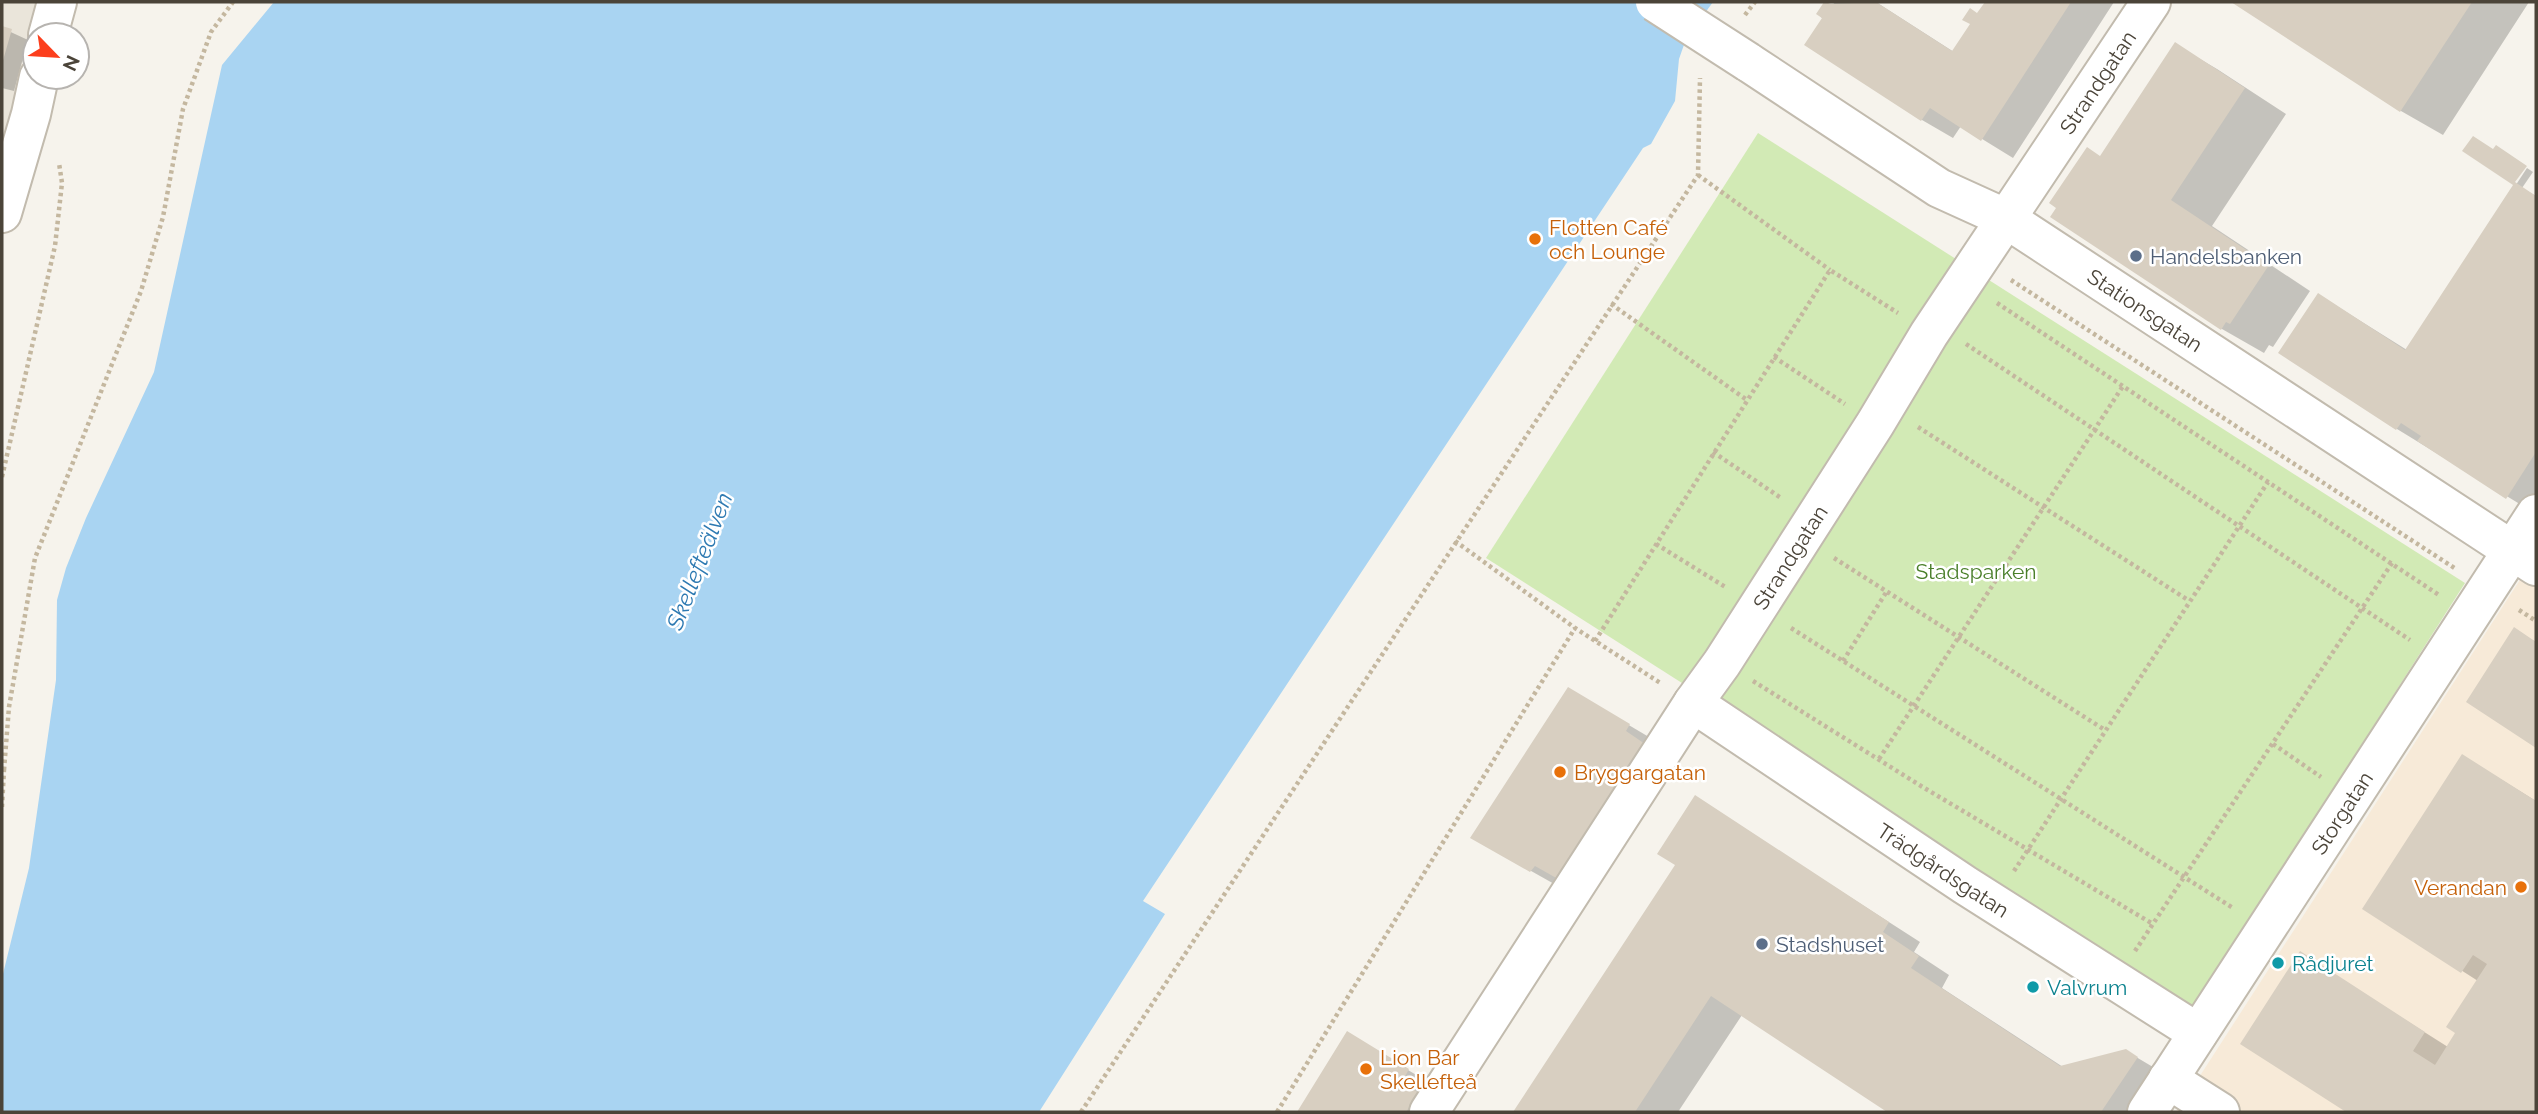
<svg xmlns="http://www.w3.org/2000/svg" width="2538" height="1114" viewBox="0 0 2538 1114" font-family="Raleway,sans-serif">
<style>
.residential{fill:#eae5da}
.commercial{fill:#f7ead8}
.green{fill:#d2eab5}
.water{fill:#a9d4f2}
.shadow{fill:#0003}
.building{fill:#d8cfc1}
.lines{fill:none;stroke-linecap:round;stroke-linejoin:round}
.minor-casing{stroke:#c2bbae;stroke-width:42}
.path{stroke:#c4b79f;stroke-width:4.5;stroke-dasharray:3.5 3.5;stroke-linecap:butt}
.minor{stroke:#fff;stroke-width:38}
.minor-bridge-casing{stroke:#c2bbae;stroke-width:42;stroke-linecap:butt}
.minor-bridge{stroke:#fff;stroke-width:38}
.food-dot{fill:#e8710a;stroke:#fff;stroke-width:2.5}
.service-dot{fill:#5c6f8a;stroke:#fff;stroke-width:2.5}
.culture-dot{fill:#0f9aa8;stroke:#fff;stroke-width:2.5}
.labels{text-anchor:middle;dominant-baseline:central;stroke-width:5;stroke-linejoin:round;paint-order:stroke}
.street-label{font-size:21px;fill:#4b4439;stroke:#fff}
.food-label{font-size:21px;fill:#c56008;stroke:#fff;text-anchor:start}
.service-label{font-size:21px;fill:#4e5e75;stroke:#fff;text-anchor:start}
.park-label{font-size:21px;fill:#4a7f2a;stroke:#fff}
.culture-label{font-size:21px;fill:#0d838f;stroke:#fff;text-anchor:start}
.water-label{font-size:23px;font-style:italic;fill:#2e7ab2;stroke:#fff}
</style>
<rect width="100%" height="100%" fill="#f6f3ec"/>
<path class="residential" d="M2,2H37L2,146Z"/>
<path class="commercial" d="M2536,555V1112H2176L2205,1068Z"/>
<path class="green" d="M1758,133L2465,583L2193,1009L1486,558Z"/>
<path class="water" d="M274,2H1713L1686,39L1679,59L1675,101L1651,144L1643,148L1143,901L1165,914L1039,1112H2V978L29,868L56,680L57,600L66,568L86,518L154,372L222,65Z"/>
<path class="shadow" d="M1826,2L1832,6L1835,2H1876L1954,52L1987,2H2114L2013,158L1961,126L1953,138L1922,120L1818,14Z
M2234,2H2529L2443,135L2401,111Z
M2,28L28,40L14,91L2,88Z
M2176,45L2217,69L2286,114L2212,226L2310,291L2273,347L2269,345L2264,353L2222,329L2052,216L2101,158Z
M2527,168L2533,172L2522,188L2536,196V514L2397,429L2319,295L2407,350Z
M2515,630L2536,642V746L2468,702Z
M1568,689L1654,740L1556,885L1472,838Z
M2463,756L2536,801V1112H2349L2243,1043L2301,954L2448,1047L2457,1033L2478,981L2364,908Z
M1696,798L1920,942L1914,952L1949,975L1942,988L2063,1067L2126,1051L2158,1070L2145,1112H1891L1742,1015L1678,1112H1515L1677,865Z
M1348,1034L1433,1085L1440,1112H1299Z"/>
<path class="building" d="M1824,2L1831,4L1876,2L1952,51L1970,24L1962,20L1970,8L1977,13L1985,2H2071L1981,141L1930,108L1921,121L1804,45L1822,18L1816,14Z
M2231,2H2472L2400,112Z
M2,26L12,29L2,64Z
M2175,42L2245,88L2171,200L2269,265L2230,324L2226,322L2221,330L2050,217L2056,208L2049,203L2087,147L2100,156Z
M2473,136L2493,149L2496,145L2527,166L2515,182L2536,196V452L2506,499L2417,441L2421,436L2401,423L2396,430L2278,353L2318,293L2405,350L2513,185L2462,151Z
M2514,627L2536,642V748L2466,702Z
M1568,687L1630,724L1626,731L1648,746L1558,879L1535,866L1530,872L1470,838Z
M2462,754L2536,801V1112H2346L2240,1044L2300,951L2425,1032L2413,1051L2435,1065L2455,1033L2446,1027L2487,964L2473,955L2461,973L2362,909Z
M1695,795L1889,922L1883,932L1919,956L1911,968L2060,1066L2126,1049L2138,1057L2101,1112H1887L1711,996L1635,1112H1513L1675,865L1657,854Z
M1347,1031L1409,1069L1402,1082L1419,1093L1406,1112H1297Z"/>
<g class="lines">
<g class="minor-casing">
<g id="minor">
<path d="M48,35L57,2"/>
<path id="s1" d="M1748,62L1939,188L2005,218L2536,566"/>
<path d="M2,213L31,114L39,77"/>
<path id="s2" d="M1693,703L1965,885L2198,1033"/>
<path d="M2168,1079L2220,1112"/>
<path id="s3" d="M1429,1112L1693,703L1722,663L1875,424L1929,334L2151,2"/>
<path id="s4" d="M2147,1112L2536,514"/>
</g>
</g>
<path class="path" d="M1745,15L1755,2
M1698,175L1830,270
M2011,280L2456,569
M1997,303L2439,595
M1611,304L1747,400
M1966,344L2410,640
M1774,357L1845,404
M1918,427L2188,600
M1713,452L1781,498
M2,477L55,246L62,183L59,163
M1455,541L1575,628L1662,684
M1656,544L1727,588
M1834,558L2105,730
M2519,610L2536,621
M1791,628L2233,908
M1595,641L1830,270L1898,313
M1843,661L1887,591
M1753,681L1921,786L2153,924
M2273,744L2321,777
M1879,759L2123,386
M4,770L9,707L35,558L141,291L163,217L183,109L211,32L233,2
M2,807L4,770
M2014,871L2268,482
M2135,951L2392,563
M1081,1112L1698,175L1700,78
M1277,1112L1575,628"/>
<use href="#minor" class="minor"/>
<g class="minor-bridge-casing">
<path id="minor-bridge" d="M1655,2L1748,62"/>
</g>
<use href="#minor-bridge" class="minor-bridge"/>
</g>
<g class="food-dot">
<circle cx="1535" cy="239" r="7"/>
<circle cx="1560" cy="772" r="7"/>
<circle cx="2521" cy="887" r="7"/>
<circle cx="1366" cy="1069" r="7"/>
</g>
<g class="service-dot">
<circle cx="2136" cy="256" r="7"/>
<circle cx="1762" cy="944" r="7"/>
</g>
<g class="culture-dot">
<circle cx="2278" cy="963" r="7"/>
<circle cx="2033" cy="987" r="7"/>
</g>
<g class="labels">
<g class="street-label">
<text stroke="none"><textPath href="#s3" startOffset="1228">Strandgatan</textPath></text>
<text stroke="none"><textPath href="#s1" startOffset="469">Stationsgatan</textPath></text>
<text stroke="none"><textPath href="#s3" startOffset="662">Strandgatan</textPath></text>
<text stroke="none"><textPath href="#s4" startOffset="357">Storgatan</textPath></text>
<text stroke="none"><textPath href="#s2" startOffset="301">Trädgårdsgatan</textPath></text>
</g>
<g class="food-label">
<text x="1549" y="227">Flotten Café<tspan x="1549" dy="24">och Lounge</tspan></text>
<text x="1574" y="772">Bryggargatan</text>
<text x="2507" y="887" text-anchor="end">Verandan</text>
<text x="1380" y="1057">Lion Bar<tspan x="1380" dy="24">Skellefteå</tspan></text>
</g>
<g class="service-label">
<text x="2150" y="256">Handelsbanken</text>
<text x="1776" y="944">Stadshuset</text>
</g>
<g class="park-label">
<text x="1976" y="571">Stadsparken</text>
</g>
<g class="culture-label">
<text x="2292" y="963">Rådjuret</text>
<text x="2047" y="987">Valvrum</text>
</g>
<g class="water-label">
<text transform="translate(699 561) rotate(-69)">Skellefteälven</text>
</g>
</g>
<rect width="2538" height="1114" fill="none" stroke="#4b4439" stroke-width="7"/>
<g transform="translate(56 56) rotate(115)"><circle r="33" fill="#ffffff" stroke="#b7b4b0" stroke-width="2"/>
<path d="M0-5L12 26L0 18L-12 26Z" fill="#fc3f1d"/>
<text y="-10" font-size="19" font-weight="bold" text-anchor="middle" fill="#4b4439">N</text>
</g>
</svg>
